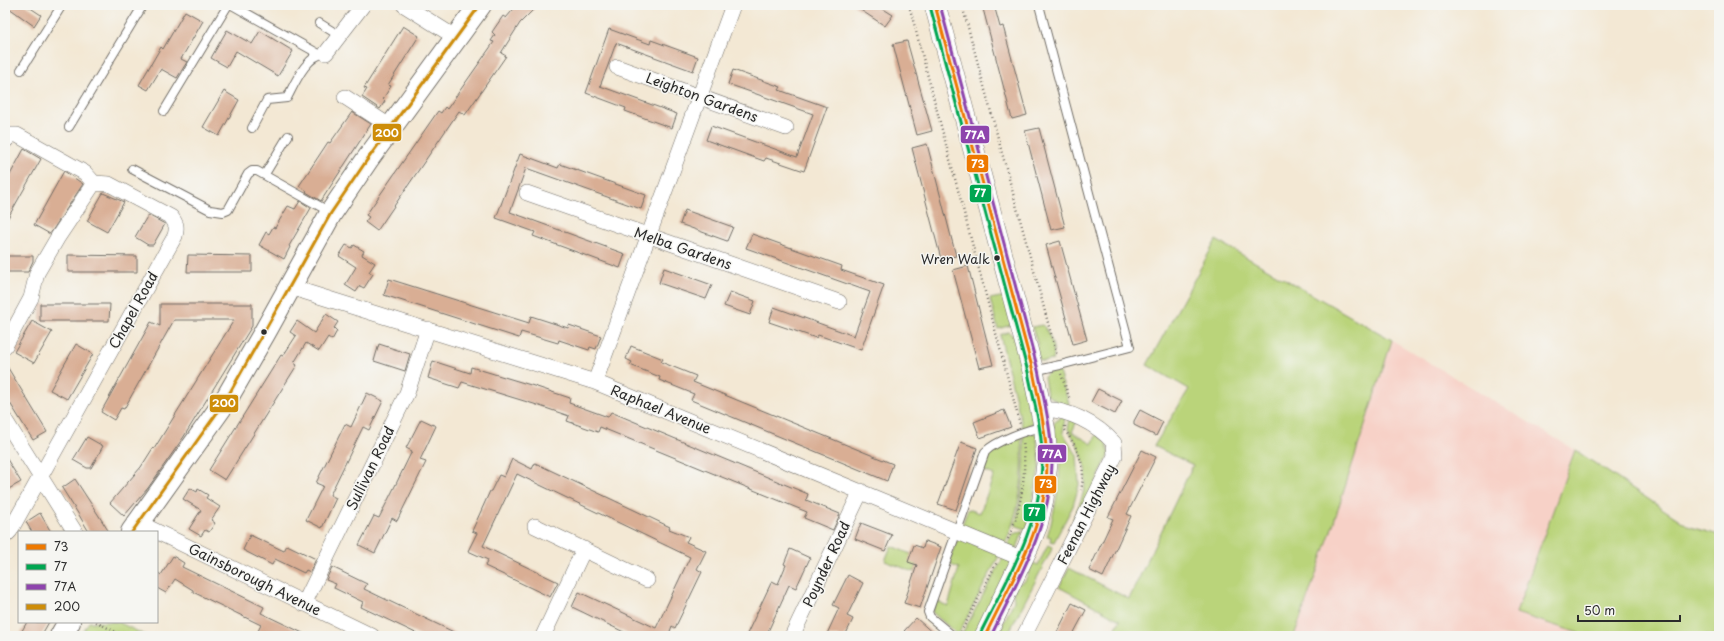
<svg xmlns="http://www.w3.org/2000/svg" width="1724" height="641" viewBox="0 0 1724 641" font-family="'Playpen Sans',sans-serif">
<style>
.built{fill:#f7d1c7}
.green{fill:#bad47a;stroke:#728052}
.building{fill:#d9ae94}
.lines{fill:none;stroke-linecap:round;stroke-linejoin:round}
.lane-casing{stroke:#716d66;stroke-width:10}
.street-casing{stroke:#716d66;stroke-width:16}
.secondary-casing{stroke:#716d66;stroke-width:22}
.primary-casing{stroke:#716d66;stroke-width:24}
.path{stroke:#716d66;stroke-width:2.5;stroke-dasharray:1 3;stroke-linecap:butt}
.lane{stroke:#fff;stroke-width:8}
.street{stroke:#fff;stroke-width:15}
.secondary{stroke:#fff;stroke-width:21}
.primary{stroke:#fff;stroke-width:22}
.bus-1-casing{stroke:#f6f6f2;stroke-width:6}
.bus-2-casing{stroke:#f6f6f2;stroke-width:6}
.bus-3-casing{stroke:#f6f6f2;stroke-width:6}
.bus-4-casing{stroke:#f6f6f2;stroke-width:6}
.bus-1{stroke:#ee7900;stroke-width:3}
.bus-2{stroke:#00a651;stroke-width:3}
.bus-3{stroke:#8e44ad;stroke-width:3}
.bus-4{stroke:#ce8d09;stroke-width:3}
.bus-dot{fill:#2b2b2b;stroke:#f6f6f2;stroke-width:1.5}
.labels{text-anchor:middle;dominant-baseline:central;stroke-width:3;stroke-linejoin:round;paint-order:stroke}
.bus-label{font-size:13px;fill:#2b2b2b;stroke:#f6f6f2;text-anchor:end}
.street-label{font-size:14px;fill:#2b2b2b;stroke:#f6f6f2}
.line-badge{stroke:#f6f6f2;stroke-width:1.5}
.badge-label{font-size:11px;text-anchor:middle;font-weight:bold;fill:#fff}
</style>
<rect width="100%" height="100%" fill="#f6f6f2"/>
<filter id="ink" filterUnits="userSpaceOnUse"><feTurbulence type="fractalNoise" baseFrequency=".025" numOctaves="2"/><feDisplacementMap in="SourceGraphic" scale="8" xChannelSelector="R" yChannelSelector="G"/><feConvolveMatrix kernelMatrix="1 2 1 2 8 2 1 2 1" color-interpolation-filters="sRGB"/></filter>
<filter id="wash" filterUnits="userSpaceOnUse"><feTurbulence type="fractalNoise" baseFrequency=".012" numOctaves="4" result="noise"/><feDisplacementMap in="SourceGraphic" scale="16" xChannelSelector="R" yChannelSelector="G"/><feGaussianBlur stdDeviation="0.9" result="paint"/><feColorMatrix in="noise" values="0 0 0 0 0 0 0 0 0 0 0 0 0 0 0 0 0 1.4 0 .05"/><feComposite in="paint" operator="in"/></filter>
<g filter="url(#wash)">
<rect width="100%" height="100%" fill="#f3e8d4"/>
<path class="built" d="M1392,340L1575,450L1516,613L1588,636H1294L1330,534Z"/>
<path class="green" d="M1216,240L1392,340L1330,534L1294,636H1112L1120,620L1059,587L1069,568L1129,599L1193,465L1154,446L1189,389L1147,365Z
M1005,296L1011,325L998,329L990,299Z
M1042,325C1049,329 1056,352 1053,360L1044,362L1039,360L1035,348L1038,346L1032,327Z
M1008,332L1014,336L1034,422L1023,429L1000,335Z
M1058,369L1069,404L1068,408L1047,395L1044,377L1049,372Z
M1061,417H1065L1063,433L1077,455L1079,485L1073,506L1054,542L1050,541L1051,537L1047,536C1054,516 1068,455 1053,439L1054,423Z
M1070,418L1077,421L1072,432L1092,444L1097,434L1106,442L1109,454L1078,521L1073,519C1091,482 1090,463 1068,429Z
M1034,433H1036L1040,463L1027,530L1015,525C1023,495 1026,466 1023,434Z
M1021,436C1025,474 1020,511 1004,546L965,530L962,525L968,509L980,513L994,475L982,470L987,456Z
M1575,450L1690,527L1719,535V636H1588L1516,613Z
M1021,532H1023L1017,548L1012,549L1007,547L1013,534Z
M959,539L1000,554L958,635L932,612L936,601L948,606L959,568L948,564L957,540Z
M1048,545L1053,547L1007,636H997L1014,601L1013,593L1017,584L1025,581L1033,563L1038,565Z
M891,546L911,554L917,565L914,572L885,561Z
M1004,556L1007,557L1011,564L975,636H961Z
M89,622H118L147,636H80Z"/>
<g id="blocks">
<path class="building" d="M5,5H26L41,15L34,26Z
M517,5H538L520,23L501,53L506,56L465,115L459,111L377,231L365,222L369,217L366,215L438,111L441,113L445,107L447,109L494,42L491,41L495,35L492,32L503,16L506,18Z
M853,5H877L893,15L885,26Z
M982,5H994L1000,27L1003,26L1027,115L1012,119Z
M185,11L203,21L181,59L187,62L177,78L161,69L148,90L139,85L161,47L163,49Z
M403,26L419,36L388,85L391,86L383,99L385,101L380,109L362,97L367,89L364,88Z
M609,29L650,44L651,40L698,57L693,71L616,43L607,68L600,86L677,114L672,128L625,111L626,108L586,93Z
M227,30L252,44L260,31L293,51L278,76L236,51L227,67L211,58Z
M907,41L932,131L917,135L893,44Z
M733,70L781,87L779,90L827,107L804,171L766,158L764,161L706,140L711,126L797,157L813,114L728,84Z
M224,91L239,100L219,136L203,127Z
M352,112L371,124L321,201L306,192L307,191L299,186L328,142L330,143Z
M1039,128L1065,227L1051,230L1025,131Z
M927,144L956,256L941,259L912,148Z
M24,149L41,159L5,223V184Z
M520,154L558,168L560,164L646,195L641,209L526,168L510,212L625,254L620,268L533,236L535,232L496,218Z
M64,171L83,184L50,234L34,225Z
M103,193L124,202L107,232L87,221Z
M300,201L311,208L289,246L290,247L284,259L259,245L266,232L269,234L273,227L275,228L288,206L295,209Z
M685,210L733,227L727,241L680,224Z
M148,215L165,224L153,245H148L135,237Z
M752,234L842,266L841,270L884,285L861,350L818,335L816,338L769,322L774,307L854,336L870,292L746,248Z
M1060,241L1087,340L1073,344L1046,245Z
M346,245L352,248L354,245L364,251L362,255L375,263L369,272L373,274L364,288L360,286L356,292L345,285L356,267L339,256Z
M68,255L137,256V272H68Z
M188,255L252,256V272H187Z
M5,256H33V261L28,272H5Z
M968,266L993,365L979,368L953,270Z
M664,268L712,285L706,299L659,283Z
M389,279L529,323L531,316L568,328L569,325L601,336L596,349L590,347L589,350L559,340L558,343L521,332L519,338L384,295Z
M730,292L755,301L750,315L724,306Z
M40,304H110L109,321H40Z
M160,304H252V326L183,438L148,488L124,516L110,503L141,467L153,448L154,449L234,320H174L124,409L121,408L114,420L101,412L151,322L160,326Z
M326,314L338,322L334,328L337,331L332,340L328,337L319,351L306,343L294,363L297,365L225,480L209,470L281,355L283,356L296,336L290,332L297,321L314,333Z
M32,321L52,332L34,363L14,352Z
M76,344L93,354L67,399L50,390Z
M379,344L410,354L405,371L374,361Z
M631,346L663,359L661,362L696,376L693,382L893,464L887,481L691,400L694,394L659,380L660,377L630,365L632,362L626,359Z
M433,361L470,373L471,367L534,386L570,398L569,403L608,417L611,412L808,494L806,500L840,514L833,530L804,518L807,512L600,427L598,432L567,421L569,416L534,404L462,382L459,388L428,378Z
M5,363L47,432L33,440L5,395Z
M1098,389L1122,401L1115,414L1091,402Z
M367,393L383,401L369,430L363,427L330,495L336,498L322,528L306,520L323,486L316,483L345,424L351,427Z
M1004,410L1011,427L980,438L974,422Z
M1140,410L1163,422L1156,436L1134,425V421Z
M421,419L436,426L420,460L426,462L397,521L392,518L375,553L359,545L374,516L379,518L396,484L412,451L406,448Z
M87,437L103,446L91,468H87L73,460Z
M961,442L977,448L956,510L938,504Z
M1142,450L1156,457L1127,514L1131,516L1103,577L1089,570L1113,519L1108,517Z
M5,456L21,482L5,491Z
M512,459L532,469L535,463L670,527L669,529L689,537L686,542L706,551L697,569L702,572L675,628L672,626L669,634L672,636H632L572,607L579,592L656,628L690,557L517,474L483,546L558,582L550,597L485,566L488,560L468,551L477,533L472,531L490,491H491L499,475L504,477Z
M75,479L99,516L109,532H89L79,515L62,488Z
M190,488L197,492L198,489L208,495L206,498L220,507L211,520L215,523L209,532L205,530L201,536L189,529L201,510L183,499Z
M40,513L51,532H32L26,522Z
M861,523L892,535L885,551L855,539Z
M250,535L284,551L287,545L316,559L310,572L306,570L304,573L275,559L272,565L243,550Z
M925,541L941,547L920,608L904,603L917,565L908,562L914,545L923,548Z
M790,549L810,558L796,588L789,585L766,636H746L772,581L778,584L786,565L784,564Z
M173,556L184,563L182,567L264,607L261,613L309,636H268L258,631L261,625L193,592V590L175,579L166,593L157,588V572L161,575Z
M332,567L367,584L364,589L462,636H422L361,607L363,602L334,588L336,584L326,580Z
M848,575L863,583L847,616L853,619L845,636H826L839,608L833,605Z
M1072,603L1086,610L1072,636H1055Z
M916,618L936,636H910L904,631Z
M27,622H49L41,636H19Z"/>
</g>
</g>
<g filter="url(#ink)">
<use href="#blocks" fill-opacity="0" stroke="#716d66" stroke-width="1"/>
<g class="lines">
<g class="lane-casing">
<path id="lane" d="M232,5L319,54
M319,23L340,36
M21,70L62,5
M164,111L228,5
M69,127L143,5
M252,128L267,100L287,98C295,83 306,55 326,53
M132,169L210,210L223,212L228,210L248,174L252,171H257L330,212
M265,174L288,136
M1033,371L1060,365L1130,347L1039,5
M953,636L930,617L928,612L985,452C995,441 1029,429 1043,427"/>
</g>
<g class="street-casing">
<path id="street" d="M404,5L455,37
M326,53L363,5
M617,67L786,128
M345,97L391,127
M5,141L11,135H17L85,173L94,183
M527,193L839,302
M290,287L595,382L1023,559
M5,346L31,298L37,273L58,237L94,183
M595,382L733,5
M5,420L75,532
M139,523L372,636
M535,526L647,580
M5,536L10,531L175,236C177,228 177,224 171,217L109,184L94,183
M304,604L407,393L428,329
M543,636L584,549
M792,636L861,491
M1024,636L1115,456L1114,443C1098,425 1066,407 1042,410"/>
</g>
<g class="secondary-casing">
<path id="secondary" d="M935,5L1033,371L1045,431L1047,463L1043,499L1037,525L1028,547L985,636"/>
</g>
<g class="primary-casing">
<path id="primary" d="M132,532L224,403L265,332L331,213L367,160L480,5
M61,636L69,622"/>
</g>
<path class="path" d="M909,5L1020,424
M962,5L1057,356
M1061,374L1070,400
M1065,426V430C1078,450 1087,465 1081,490
M1008,539C1021,510 1027,474 1023,442
M96,622L124,636
M961,632L997,562"/>
<use href="#lane" class="lane"/>
<use href="#street" class="street"/>
<use href="#secondary" class="secondary"/>
<use href="#primary" class="primary"/>
<g class="bus-1-casing">
<path id="bus-1" d="M935,5L1033,371C1039,401 1046,431 1047,462C1048,524 1011,581 985,636"/>
</g>
<g class="bus-2-casing">
<path id="bus-2" d="M930,6L1028,372C1034,402 1043,432 1042,463C1041,525 1007,579 980,634"/>
</g>
<g class="bus-3-casing">
<path id="bus-3" d="M940,5L1038,370C1044,400 1052,431 1052,463C1051,526 1017,581 991,636"/>
</g>
<g class="bus-4-casing">
<path id="bus-4" d="M132,532L224,403L331,213L367,160L480,5"/>
</g>
<use href="#bus-1" class="bus-1"/>
<use href="#bus-2" class="bus-2"/>
<use href="#bus-3" class="bus-3"/>
<use href="#bus-4" class="bus-4"/>
</g>
</g>
<g class="bus-dot">
<circle cx="997" cy="258" r="3.5"/>
<circle cx="264" cy="332" r="3.5"/>
</g>
<g class="labels">
<g class="bus-label">
<text x="990" y="258">Wren Walk</text>
</g>
<g class="street-label">
<text transform="translate(702 97) rotate(20)">Leighton Gardens</text>
<text transform="translate(683 248) rotate(19)">Melba Gardens</text>
<text transform="translate(133 310) rotate(-61)">Chapel Road</text>
<text transform="translate(661 409) rotate(22)">Raphael Avenue</text>
<text transform="translate(370 468) rotate(-64)">Sullivan Road</text>
<text transform="translate(1086 514) rotate(-63)">Feenan Highway</text>
<text transform="translate(826 564) rotate(-65)">Poynder Road</text>
<text transform="translate(255 579) rotate(26)">Gainsborough Avenue</text>
</g>
</g>
<g class="line-badge">
<rect x="372" y="123" width="30" height="19" rx="4" fill="#ce8d09"/>
<rect x="960" y="125" width="30" height="19" rx="4" fill="#8e44ad"/>
<rect x="966" y="154" width="23" height="19" rx="4" fill="#ee7900"/>
<rect x="969" y="184" width="23" height="19" rx="4" fill="#00a651"/>
<rect x="209" y="394" width="30" height="19" rx="4" fill="#ce8d09"/>
<rect x="1037" y="444" width="30" height="19" rx="4" fill="#8e44ad"/>
<rect x="1034" y="475" width="23" height="19" rx="4" fill="#ee7900"/>
<rect x="1023" y="503" width="23" height="19" rx="4" fill="#00a651"/>
</g>
<g class="badge-label">
<text x="387" y="137">200</text>
<text x="975" y="139">77A</text>
<text x="978" y="168">73</text>
<text x="980" y="197">77</text>
<text x="224" y="407">200</text>
<text x="1052" y="458">77A</text>
<text x="1046" y="488">73</text>
<text x="1034" y="516">77</text>
</g>
<rect width="1724" height="641" fill="none" stroke="#f6f6f2" stroke-width="20"/>
<rect x="18" y="531" width="140" height="92" fill="#f6f6f2" stroke="#a5a5a2"/>
<rect x="26" y="544" width="20" height="6" fill="#ee7900" stroke="#a5a5a2"/>
<text x="54" y="551" font-size="12" fill="#2b2b2b">73</text>
<rect x="26" y="564" width="20" height="6" fill="#00a651" stroke="#a5a5a2"/>
<text x="54" y="571" font-size="12" fill="#2b2b2b">77</text>
<rect x="26" y="584" width="20" height="6" fill="#8e44ad" stroke="#a5a5a2"/>
<text x="54" y="591" font-size="12" fill="#2b2b2b">77A</text>
<rect x="26" y="604" width="20" height="6" fill="#ce8d09" stroke="#a5a5a2"/>
<text x="54" y="611" font-size="12" fill="#2b2b2b">200</text>
<path d="M1578 615v6h102v-6" fill="none" stroke="#2b2b2b" stroke-width="2"/>
<text x="1584" y="615" font-size="12" fill="#2b2b2b" stroke="#f6f6f2" stroke-width="3" paint-order="stroke">50 m</text>
</svg>
